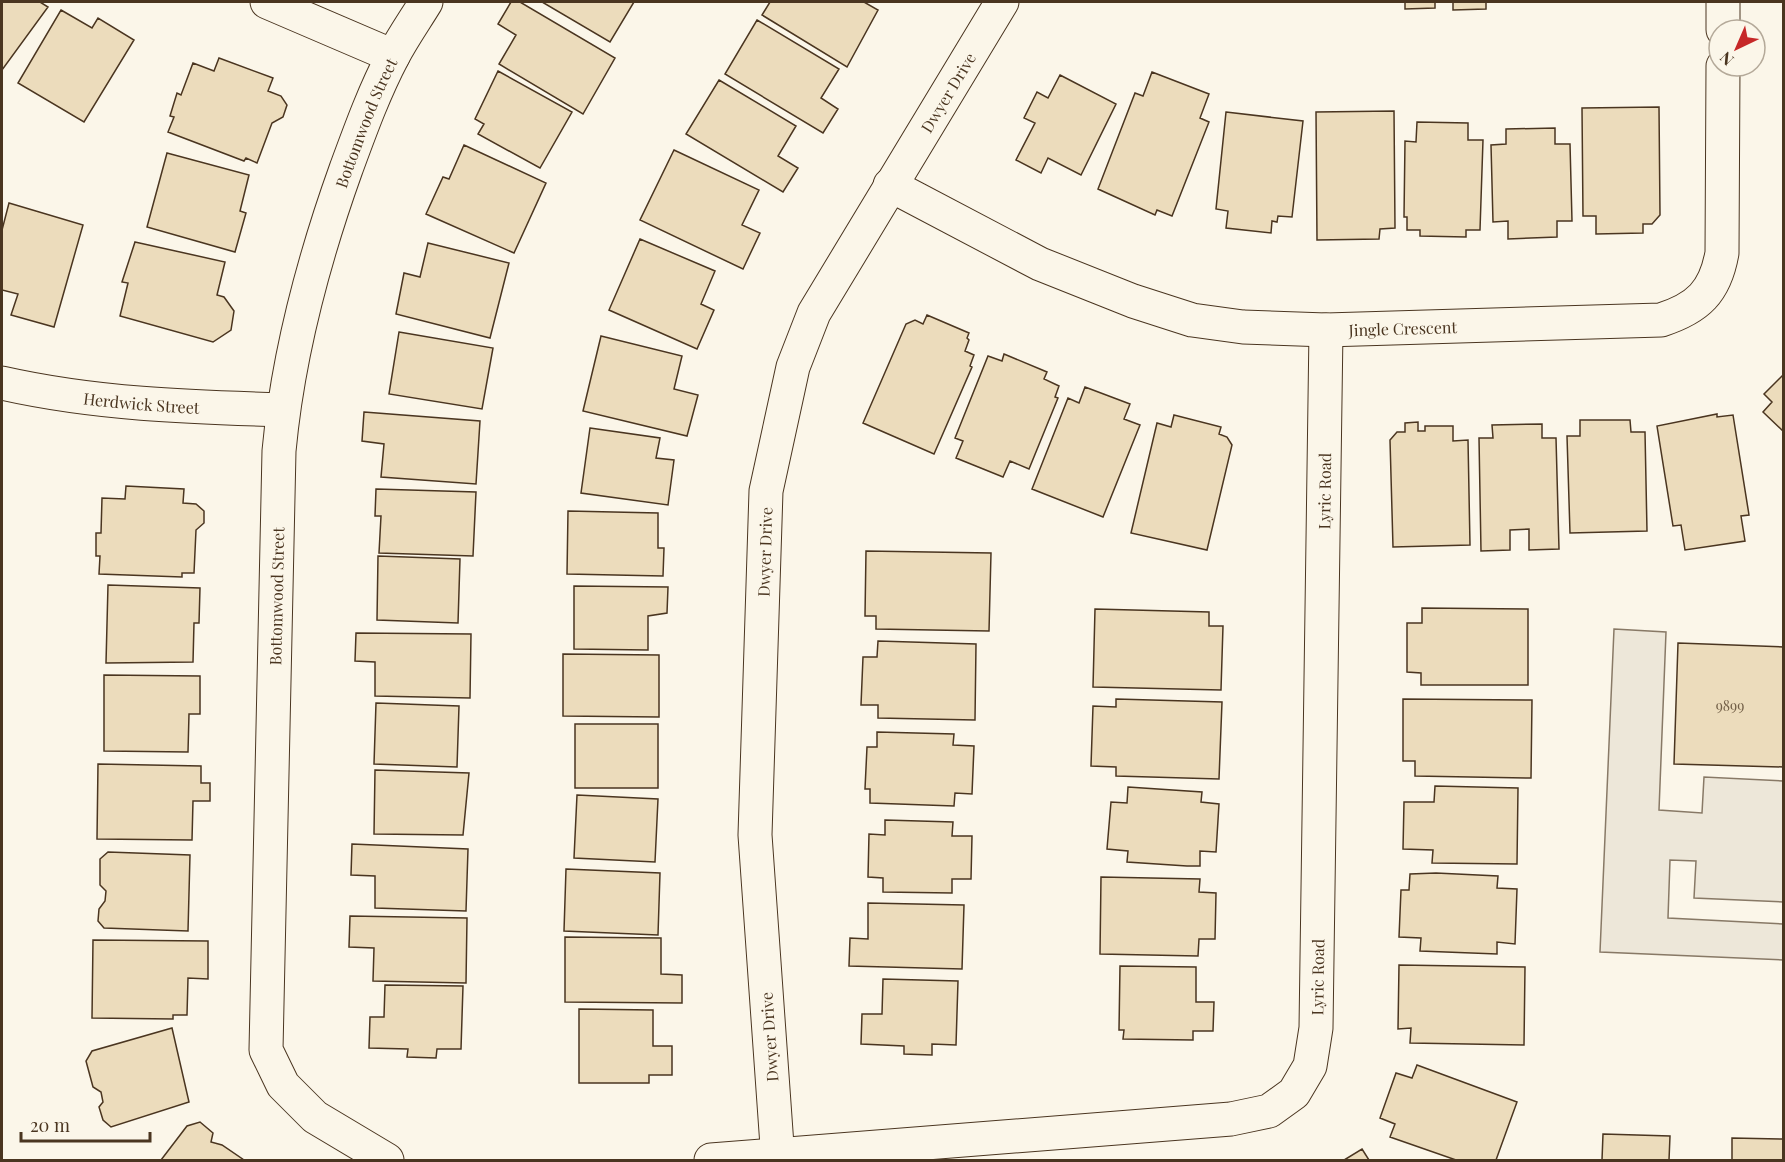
<svg xmlns="http://www.w3.org/2000/svg" width="1785" height="1162" viewBox="0 0 1785 1162" font-family="'Playfair Display',serif">
<style>
.parking{fill:#ede7d9;stroke:#887966;stroke-width:1.5}
.building{fill:#ecdcbc;stroke:#4a3520;stroke-width:1.5}
.lines{fill:none;stroke-linecap:round;stroke-linejoin:round}
.minor-casing{stroke:#4a3520;stroke-width:35}
.minor{stroke:#fbf6e9;stroke-width:33}
.labels{text-anchor:middle;dominant-baseline:central;stroke-width:4.5;stroke-linejoin:round;paint-order:stroke}
.number-label{font-size:14px;fill:#725f47}
.street-label{font-size:16px;fill:#4a3520;stroke:#fbf6e9}
</style>
<rect width="100%" height="100%" fill="#fbf6e9"/>
<path class="parking" d="M1614,629L1666,632L1659,810L1702,813L1704,777L1783,781V902L1694,898L1696,861L1670,860L1668,918L1783,924V960L1600,952Z"/>
<path class="building" d="M2,2H40L48,7L2,70Z
M511,2H520L615,58L583,114L499,64L516,35L498,24Z
M542,2H634L610,42Z
M770,2H864L878,10L847,67L762,15Z
M1405,2H1435V8L1405,9Z
M1453,2H1486V9L1453,10Z
M61,10L92,28L98,18L134,40L84,122L18,83Z
M757,20L839,69L821,98L838,109L823,133L725,74Z
M219,58L273,78L268,91L281,96L287,105L283,117L272,123L257,163L246,158L244,161L168,132L174,117L170,116L177,93L181,95L193,63L214,71Z
M498,71L572,112L540,168L478,134L484,124L475,119Z
M1152,72L1209,94L1200,118L1209,122L1172,216L1157,210L1155,215L1098,189L1135,93L1143,96Z
M1060,75L1116,104L1081,175L1048,158L1041,173L1016,160L1035,123L1024,118L1037,92L1048,98Z
M719,80L796,126L778,156L798,168L783,192L686,134Z
M1659,107L1660,215L1652,224H1643V233L1596,234V216H1583L1582,108Z
M1394,111L1395,228L1380,229L1379,239L1317,240L1316,112Z
M1226,112L1303,121L1292,217L1278,216L1277,222L1272,221L1271,233L1226,228L1228,211L1216,209Z
M1417,122L1468,123V140H1483L1480,230H1466V237L1420,236V230H1407V217H1404L1405,141L1416,142Z
M1555,128V144H1570L1572,221H1557V237L1508,239V221L1493,222L1491,145L1506,144V129Z
M464,145L546,183L514,253L426,214L443,177L449,179Z
M674,150L759,190L742,225L760,233L743,269L640,220Z
M167,153L249,175L240,211L246,213L235,252L147,227Z
M9,203L83,225L54,327L11,315L18,294L2,290V230Z
M640,239L715,271L701,304L714,310L697,349L609,310Z
M135,242L225,262L217,295L224,297L234,311L231,330L213,342L120,316L128,283L122,282Z
M428,243L509,263L490,338L396,314L404,273L420,277Z
M927,315L969,333L967,338L969,340L965,351L974,355L970,366L972,367L934,454L863,423L906,324L915,320L923,324Z
M399,332L493,348L482,409L389,394Z
M601,336L682,356L674,389L698,395L687,436L583,411Z
M1004,354L1047,372L1044,379L1059,386L1055,397L1058,398L1029,469L1010,461L1003,477L956,458L963,441L955,438L988,356L1002,361Z
M1784,374V432L1763,412L1772,402L1764,394Z
M1085,387L1130,404L1124,419L1140,425L1103,517L1032,489L1068,398L1079,403Z
M364,412L480,421L476,484L381,477L384,444L362,441Z
M1717,414V417L1733,415L1749,515L1741,516L1745,541L1685,550L1681,525L1673,526L1657,426Z
M1174,415L1221,427L1219,434L1227,437L1232,445L1207,550L1131,533L1157,423L1171,427Z
M1580,420H1630L1631,432H1645L1647,531L1570,533L1567,436H1580Z
M1418,422V431H1425V426H1453V441L1468,440L1470,545L1393,547L1390,440L1397,432H1405V423Z
M1542,424V438H1556L1559,549L1529,550V529L1510,530V550L1481,551L1479,438H1493L1492,425Z
M590,428L660,438L656,458L674,460L668,505L581,493Z
M126,486L184,489L183,503L196,504L204,511V523L196,530L194,573H182V577L99,574L100,556H96V533H101L102,498L125,499Z
M376,489L476,492L473,556L379,553L381,516H375Z
M568,511L658,513V548H664L663,576L567,574Z
M866,551L991,553L989,631L876,629V616H865Z
M378,556L460,559L458,623L377,620Z
M108,585L200,588L199,623H194L193,662L106,663Z
M574,586L668,587L667,613L648,616V650L574,649Z
M1422,608L1528,609V685H1421V673L1407,672V623H1422Z
M1095,609L1209,612V626H1223L1221,690L1093,687Z
M356,633L471,634L470,698L375,696V662L355,661Z
M878,641L976,644L975,720L878,718V705H861L863,657H877Z
M1678,643L1784,647V767L1674,764Z
M563,654L659,655V717L563,716Z
M104,675L200,676V714H189L188,752L104,751Z
M1116,699L1222,702L1219,779L1116,776V767L1091,766L1093,706L1116,707Z
M1403,699L1532,700L1531,778L1415,776V761H1403Z
M376,703L459,706L457,767L374,764Z
M575,724H658V788H575Z
M877,732L954,734L953,745L974,746L972,794L955,793L954,806L870,803V789H865L867,747H877Z
M98,764L201,766V783H210V801H193L192,840L97,839Z
M375,770L469,773L463,835L374,834Z
M1435,786L1518,788L1517,864L1432,863L1433,850L1403,849L1404,802H1434Z
M1128,787L1202,792L1201,802L1219,804L1216,852L1200,851V866H1187L1127,862L1128,851L1107,849L1111,802L1127,803Z
M577,795L658,799L655,862L574,858Z
M885,820L953,822L952,836H972L971,879H952V893L883,892V878L868,877L869,834L885,835Z
M352,844L468,849L466,911L375,908V876L351,875Z
M108,852L190,855L188,931L104,928L98,921L99,909L105,901L106,891L100,885V859Z
M566,869L660,873L658,935L564,931Z
M1436,873L1498,876L1497,888L1517,889L1515,944L1497,942V954L1420,951L1421,938L1399,937L1401,890H1409L1410,874Z
M1101,877L1200,879L1199,892L1216,893L1215,939H1199L1198,956L1100,954Z
M868,903L964,905L962,969L849,966L850,938L868,939Z
M350,916L467,918L466,983L373,981L374,948L349,947Z
M565,937L661,938V974L682,975V1003L565,1002Z
M93,940L208,941V979L188,978L187,1015H173V1019L92,1018Z
M1399,965L1525,967L1524,1045L1410,1043L1411,1028L1398,1029Z
M1120,966L1196,967V1002H1214L1213,1031H1193V1040L1123,1039L1124,1030H1119Z
M883,979L958,981L956,1045L932,1044V1055L904,1054V1046L861,1044L862,1014H882Z
M385,985L463,986L461,1049H437L436,1058L407,1057L408,1049L369,1048L370,1017H384Z
M579,1009L653,1010V1046H672V1075H649V1083H579Z
M172,1028L189,1102L111,1127L103,1120L99,1107L103,1102L101,1092L93,1087L86,1061L92,1051Z
M1417,1065L1517,1102L1496,1160H1456L1390,1137L1395,1124L1380,1118L1396,1073L1412,1078Z
M200,1122L213,1133L211,1142L222,1145L244,1160H161L187,1126Z
M1603,1134L1670,1136L1669,1160H1602Z
M1732,1138L1784,1139V1160H1732Z
M1362,1149L1369,1160H1344Z"/>
<g class="lines">
<g class="minor-casing">
<g id="minor">
<path d="M267,2L393,56"/>
<path d="M1723,30V2"/>
<path id="s1" d="M890,185L1040,264L1133,301L1192,320L1243,327L1326,330L1661,320C1698,308 1715,292 1722,253L1723,66"/>
<path id="s2" d="M2,383C95,404 188,407 283,410"/>
<path id="s3" d="M387,1160L315,1117L283,1085L266,1050L279,451C288,354 313,261 346,169C360,131 374,92 393,56C403,37 415,20 426,2"/>
<path id="s4" d="M711,1160L1231,1119L1269,1111L1294,1093L1310,1066L1316,1028L1326,330"/>
<path id="s5" d="M778,1160L755,835L766,491L793,367L814,313L1002,2"/>
</g>
</g>
<use href="#minor" class="minor"/>
</g>
<g class="labels">
<g class="number-label">
<text x="1730" y="705">9899</text>
</g>
<g class="street-label">
<text stroke="none"><textPath href="#s5" startOffset="1113">Dwyer Drive</textPath></text>
<text stroke="none"><textPath href="#s3" startOffset="1108">Bottomwood Street</textPath></text>
<text stroke="none"><textPath href="#s1" startOffset="543">Jingle Crescent</textPath></text>
<text stroke="none"><textPath href="#s2" startOffset="141">Herdwick Street</textPath></text>
<text stroke="none"><textPath href="#s4" startOffset="1198">Lyric Road</textPath></text>
<text stroke="none"><textPath href="#s5" startOffset="609">Dwyer Drive</textPath></text>
<text stroke="none"><textPath href="#s3" startOffset="622">Bottomwood Street</textPath></text>
<text stroke="none"><textPath href="#s4" startOffset="712">Lyric Road</textPath></text>
<text transform="translate(769 1037) rotate(-94)">Dwyer Drive</text>
</g>
</g>
<rect width="1785" height="1162" fill="none" stroke="#4a3520" stroke-width="6"/>
<g transform="translate(1737 48) rotate(224)"><circle r="28" fill="#fbf6e9" stroke="#b4a999" stroke-width="1.5"/>
<path d="M0-4.5L10 22L0 15L-10 22Z" fill="#c62828"/>
<text y="-9" font-size="16" font-weight="bold" text-anchor="middle" fill="#4a3520">N</text>
</g>
<path d="M21 1132v9h129v-9" fill="none" stroke="#4a3520" stroke-width="3"/>
<text x="30" y="1132" font-size="18" fill="#4a3520" stroke="#fbf6e9" stroke-width="4.5" paint-order="stroke">20 m</text>
</svg>
